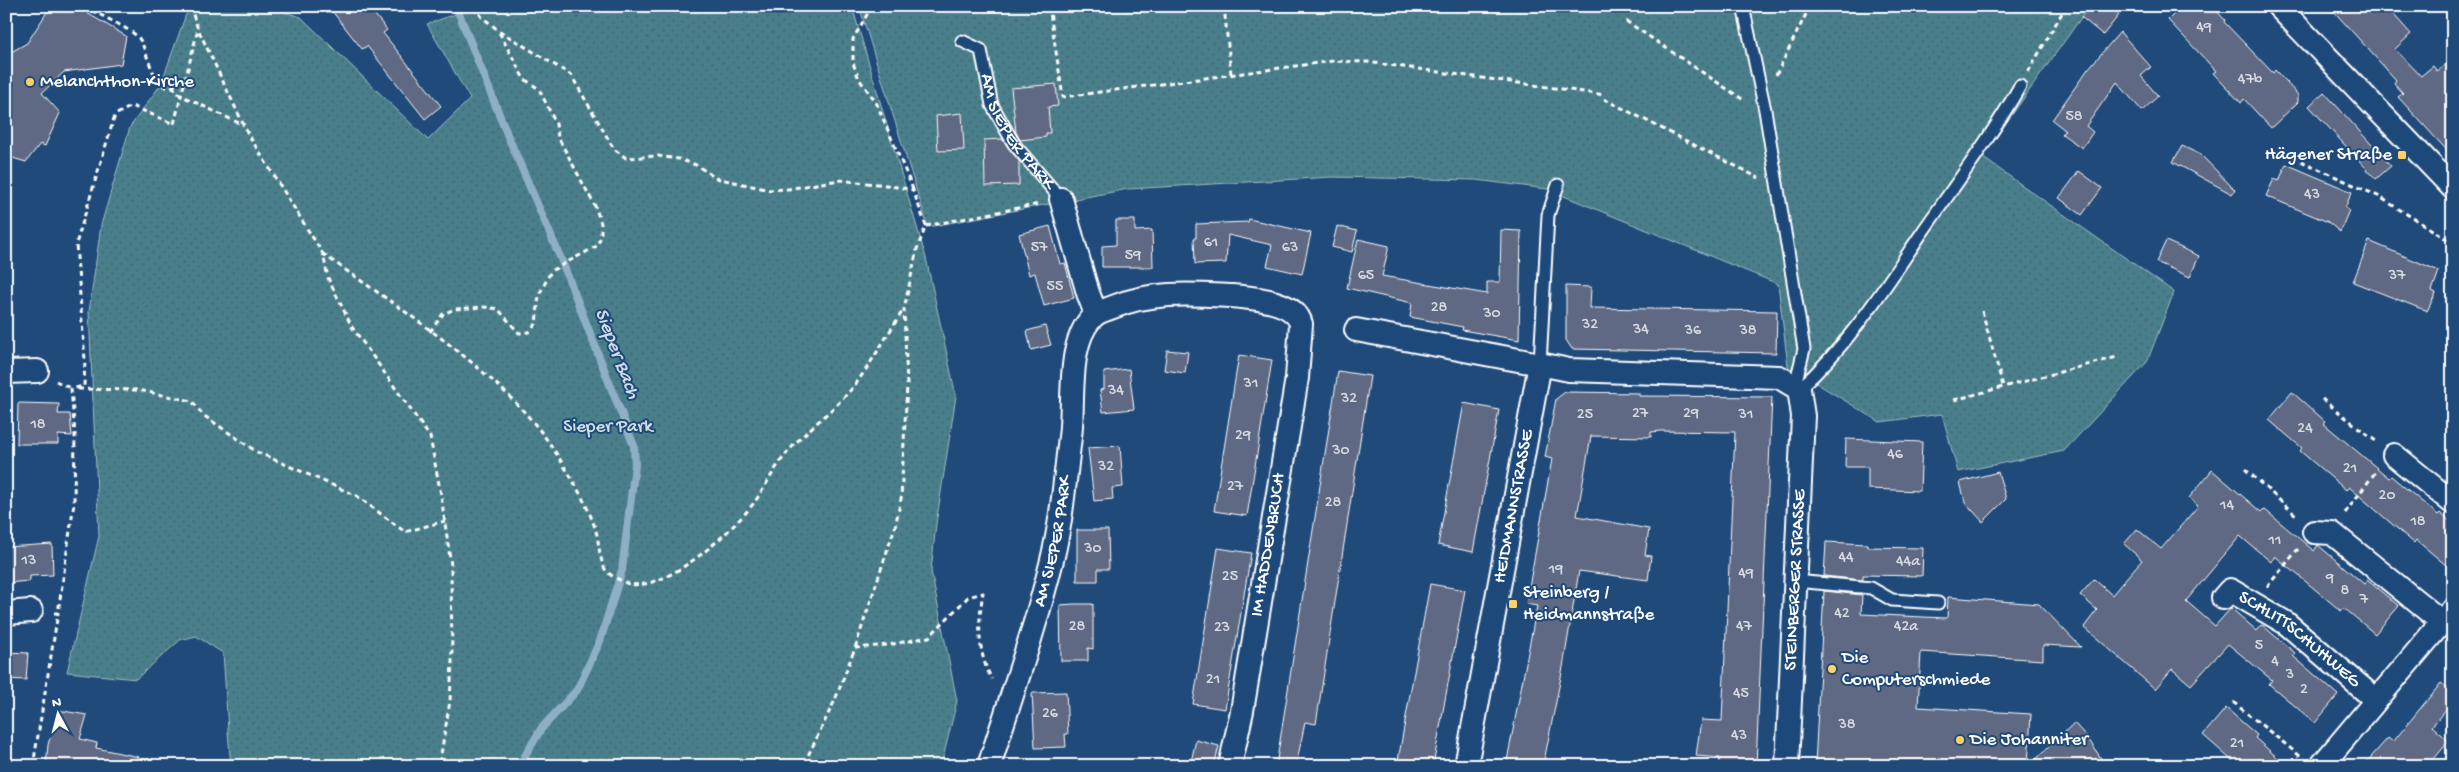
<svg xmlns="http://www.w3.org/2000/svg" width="2459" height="772" viewBox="0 0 2459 772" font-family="'Gochi Hand',sans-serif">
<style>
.park{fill:url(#park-dots);stroke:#a4bec5}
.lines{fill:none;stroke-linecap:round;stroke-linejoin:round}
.stream{stroke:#8eb0c5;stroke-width:8}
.building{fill:#606983;stroke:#fff}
.lane-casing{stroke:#fff;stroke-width:15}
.street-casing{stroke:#fff;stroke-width:26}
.path{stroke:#fff;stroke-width:3;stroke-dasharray:5 4;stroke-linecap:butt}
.lane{stroke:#1f4a7a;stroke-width:11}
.street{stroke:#1f4a7a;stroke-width:22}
.poi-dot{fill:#ffd166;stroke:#1f4a7a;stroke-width:2}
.labels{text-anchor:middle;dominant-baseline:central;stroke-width:4;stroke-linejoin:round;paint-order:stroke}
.number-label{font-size:16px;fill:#d7dae0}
.poi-label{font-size:19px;fill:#fff;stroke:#1f4a7a;text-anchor:start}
.street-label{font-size:19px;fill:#fff;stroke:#1f4a7a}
.park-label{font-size:19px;fill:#d2dfe2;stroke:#1f4a7a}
.water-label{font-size:20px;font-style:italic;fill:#d0dee7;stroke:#1f4a7a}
</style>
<defs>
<pattern id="park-dots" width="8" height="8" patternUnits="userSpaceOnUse" patternTransform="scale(1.25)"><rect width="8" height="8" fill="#497e8b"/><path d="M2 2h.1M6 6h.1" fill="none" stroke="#4a656c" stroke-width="1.8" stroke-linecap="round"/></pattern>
</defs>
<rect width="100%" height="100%" fill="#1f4a7a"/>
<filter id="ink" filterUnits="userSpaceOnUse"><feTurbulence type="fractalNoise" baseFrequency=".02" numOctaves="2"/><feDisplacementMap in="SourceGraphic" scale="10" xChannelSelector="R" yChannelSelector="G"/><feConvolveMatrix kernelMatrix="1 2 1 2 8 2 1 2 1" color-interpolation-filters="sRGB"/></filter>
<g filter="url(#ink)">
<path class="park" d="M189,6H264L301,17L428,140L470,99L427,24L479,6H852L926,258L956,396L936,524L931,571L957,701L941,766H231C227,728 226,691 223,653L196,636L180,640L136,679L67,672L99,536L89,312L101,225L130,127L161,84Z
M859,6H2087L2088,8L1982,157L2174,292L2147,362L2064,451L1958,472L1942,414L1880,422L1788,366L1778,284L1547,189L1476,180L1332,177L1128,189L928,227Z"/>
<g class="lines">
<path class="stream" d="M456,6L507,134L561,259L634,446L635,465L622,570L600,641L577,690L541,729L519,766"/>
</g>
<path class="building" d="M51,6H57L68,12L72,6H75L126,36L121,64L64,72L42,93L60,113L45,146L40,144L26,162L6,156V55L27,43Z
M328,6H368L387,30L383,33L441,106L425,119L367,46L362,49Z
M2090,6H2108L2119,15L2103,35L2081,17Z
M2182,6H2212L2225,20L2224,22L2273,73L2275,70L2298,95V102L2271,128L2244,99L2241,103L2213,73L2216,71L2168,20Z
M2329,6H2386L2411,34L2395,49L2421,76L2433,66L2437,71L2453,59V157L2398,97L2403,93L2394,83L2396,80Z
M2120,32L2151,67L2141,76L2158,96L2142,111L2117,82L2086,126L2093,132L2082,148L2062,134L2065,130L2052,120L2088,69Z
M1056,84L1058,106L1048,107L1050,133H1046V137L1020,140L1016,132L1011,88Z
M2324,92L2391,166L2376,179L2309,106Z
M962,113L964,150L938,151L936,116Z
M1002,139L1019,161V185L985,186L984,140Z
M2182,146L2201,155L2235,190L2232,194L2173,162Z
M2286,164L2352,192L2345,208L2349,210L2340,232L2328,222L2266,196L2274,179L2279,181Z
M2079,171L2102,188L2082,215L2059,198Z
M1249,219L1311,233L1302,274L1267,266L1272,245L1228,235L1226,263L1195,264L1194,238H1196V224L1248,222Z
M1116,220H1135V231L1152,230L1153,267H1102V246L1116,245Z
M1050,226L1060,264L1065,263L1074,298L1044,306L1035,273L1029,275L1019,234Z
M1337,226L1357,231L1352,252L1332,247Z
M1501,230L1521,231L1519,340L1462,330L1463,327L1410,317L1412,303L1347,288L1358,239L1389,246L1382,276L1487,294V282H1500Z
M2166,241L2199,256L2190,277L2156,262Z
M2369,241L2439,271L2432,291L2436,293L2427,311L2353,282Z
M1566,286L1591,287L1590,308L1777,311L1776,353L1572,349L1566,340Z
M1045,326L1051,345L1031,350L1027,331Z
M1167,350L1188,352L1185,373L1164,370Z
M1239,355L1272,360L1247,516L1214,511Z
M1129,369L1134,409L1103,412L1100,390L1104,389V372Z
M1338,371L1370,376L1316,724L1305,722L1296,766H1276Z
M1565,392L1639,393V396L1772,397L1756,766H1719L1720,758L1696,756L1701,720L1722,721L1735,432L1661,431L1651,432V437L1591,436L1577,516L1649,529L1645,555L1651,556L1648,580L1579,571L1563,667L1543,766H1506L1537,606L1526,604L1552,459L1545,457L1556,399Z
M2292,392L2325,421L2323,423L2389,478L2391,476L2438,515L2440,513L2453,524V571L2416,540L2414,543L2349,487L2346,490L2300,451L2302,448L2269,420Z
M18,403L59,404L58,414H70L72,436L58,435V444H17Z
M1464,403L1499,410L1473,552L1438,545Z
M1846,439L1922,442L1920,491L1868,489V467H1845Z
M1120,446L1123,487L1112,488L1113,499L1094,501L1088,448Z
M2212,470L2261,512L2264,509L2314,551L2318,545L2364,584L2367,580L2399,606L2375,634L2344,608L2341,611L2275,556L2271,562L2240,536L2186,601L2215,626L2231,608L2257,631L2262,625L2295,653L2293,656L2338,695L2315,723L2269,684L2272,680L2228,644L2191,685L2172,669L2155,689L2084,627L2097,610L2080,595L2094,579L2112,595L2127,577L2142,560L2124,544L2137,529L2161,549L2198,506L2189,498Z
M1998,472L2006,499L1983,522L1965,502L1960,482Z
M1077,530H1108L1109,569H1098V581H1077Z
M1826,542L1867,544V547L1923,548L1922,576L1863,575V580L1824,576Z
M52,544L53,575L30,576V581L6,583V547Z
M1218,548L1251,553L1225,709L1193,704Z
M1430,584L1465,590L1433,766H1397Z
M1824,591L1862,595L1861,614L1923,617L1947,618L1948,597L2039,604L2081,647L2043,645V660L1921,652L1918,707L2031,714L2028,766H1815Z
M1073,604H1093V649L1088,648V661H1061L1060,605Z
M6,652L28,653L26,680L6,679Z
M2441,683L2453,693V701L2432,726L2449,741L2428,766H2363L2388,738L2393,742Z
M1066,692L1068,734H1065L1066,747L1035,748L1032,693Z
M2226,708L2257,735L2255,738L2287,766H2238L2203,735Z
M57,710L87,715L80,739L97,743L96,748L139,757L138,766H46L48,745Z
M2074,723L2087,737L2106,766H2029Z
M1196,740L1219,746L1214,766H1190Z"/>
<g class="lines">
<g class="lane-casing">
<g id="lane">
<path d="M1743,6L1765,110L1804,349L1795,385"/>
<path id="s1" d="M962,41L981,50L992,105L1014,144L1061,199"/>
<path d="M1540,364L1548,215L1558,185"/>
<path d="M1799,389C1848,346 1885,287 1921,234C1955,185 1991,137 2020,86"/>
<path d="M1795,581L1871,588L1892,600L1938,603"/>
</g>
</g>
<g class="street-casing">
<g id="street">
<path d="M2278,6L2453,188"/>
<path d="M1061,199L1088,293L1096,314"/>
<path d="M1356,330L1540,364"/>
<path d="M6,372L37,371"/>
<path d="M2394,455L2453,503"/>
<path d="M2314,532L2332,533L2442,622"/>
<path id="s2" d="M2223,598L2230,590L2286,623L2376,700"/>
<path d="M6,613L31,611"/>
<path id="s3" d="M989,766C1011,697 1035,630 1052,560C1062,520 1065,478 1070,437C1075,402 1065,339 1096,314C1100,311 1108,309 1113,307C1151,291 1192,294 1232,296C1252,298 1295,300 1301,324L1297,378L1242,711L1230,766"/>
<path id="s4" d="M1466,766L1540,364L1569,370L1779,377L1799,389L1803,416L1787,766"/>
<path d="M2321,766L2453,609"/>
</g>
</g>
<path class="path" d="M84,6C96,13 130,29 138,37C149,49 156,114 185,75
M190,6L198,29L248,134L323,254L328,278L352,327L430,437L441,495L451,565L452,662L450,701L439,766
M474,6L482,17L498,30L571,75L614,149L626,158L658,156L679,159L696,165L716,178L770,190L788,189L839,180L886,185L913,190L926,226L917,249L904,309L907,385L901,499L895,527L855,648L835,700L803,766
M872,6L853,39V63L859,79L876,102L913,189
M1049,6L1063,97L1333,61L1367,62L1605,95
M1224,6L1231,74
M1626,21L1745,101
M2028,72L2066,6
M1776,75L1810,6
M172,86L180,95L243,125
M1604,99L1759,178
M2301,161L2378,196L2453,243
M926,226L1039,204
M323,254C398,308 504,373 554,450C570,475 587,502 596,531C599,542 599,558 605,569C608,575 620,580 626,583C664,596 736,528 756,500C767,484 775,467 787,453C808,427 837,409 857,382C874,359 888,333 904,309
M1982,311L2003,386
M430,332L443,314L455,309L484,307L498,309L519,333L529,332L536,324L539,295L551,271L597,246L601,236V223L595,206L558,137L556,124L539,89L524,79L499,32
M56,381L72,389
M78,389L138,390L192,401L203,415L257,452L357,496L405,532L445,521
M2322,399L2377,442
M1954,400L2117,357
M2245,469L2297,516
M2345,513L2377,470
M2267,587L2298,549
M54,613H58L74,503L75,434L71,389L84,386L85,360L76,244L115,115L132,106L174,124L198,29
M855,648L888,645L929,637L968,597L983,593C978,621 977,654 992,679
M2233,702L2300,756
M33,766L58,613"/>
<use href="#lane" class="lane"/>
<use href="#street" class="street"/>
</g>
</g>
<g class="poi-dot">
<circle cx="30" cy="82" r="5"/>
<rect x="2397" y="150" width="10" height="10" rx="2.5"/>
<rect x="1508" y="599" width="10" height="10" rx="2.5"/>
<circle cx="1832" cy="669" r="5"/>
<circle cx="1960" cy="740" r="5"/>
</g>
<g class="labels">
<g class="number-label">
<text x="2204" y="28">49</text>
<text x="2250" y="80">47b</text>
<text x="2074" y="117">58</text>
<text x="2312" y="195">43</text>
<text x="1211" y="243">61</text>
<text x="1039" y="248">57</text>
<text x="1290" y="248">63</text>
<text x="1133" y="256">59</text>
<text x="1366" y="276">65</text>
<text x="2397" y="276">37</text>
<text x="1055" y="287">55</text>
<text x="1439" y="308">28</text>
<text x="1492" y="314">30</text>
<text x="1590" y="325">32</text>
<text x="1641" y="330">34</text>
<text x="1693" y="331">36</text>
<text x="1748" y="331">38</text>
<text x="1251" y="384">31</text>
<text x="1116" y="391">34</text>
<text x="1349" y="399">32</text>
<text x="1640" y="414">27</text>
<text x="1691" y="414">29</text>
<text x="1585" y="415">25</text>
<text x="1746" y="415">31</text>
<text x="38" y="425">18</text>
<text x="2305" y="429">24</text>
<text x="1243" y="436">29</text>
<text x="1341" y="451">30</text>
<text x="1895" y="455">46</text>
<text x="1106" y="467">32</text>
<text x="2350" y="469">21</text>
<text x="1235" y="487">27</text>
<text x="2387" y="496">20</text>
<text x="1333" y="503">28</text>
<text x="2227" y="506">14</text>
<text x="2418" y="522">18</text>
<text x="2275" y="541">11</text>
<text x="1093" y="549">30</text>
<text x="1846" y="558">44</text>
<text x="29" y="561">13</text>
<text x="1908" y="562">44a</text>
<text x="1556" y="570">19</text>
<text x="1746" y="574">49</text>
<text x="1230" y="577">25</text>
<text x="2330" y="579">9</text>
<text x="2345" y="591">8</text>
<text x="2364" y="600">7</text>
<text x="1842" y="614">42</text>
<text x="1077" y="627">28</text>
<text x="1744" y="627">47</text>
<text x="1906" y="627">42a</text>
<text x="1222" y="628">23</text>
<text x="2259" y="646">5</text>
<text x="2275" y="662">4</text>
<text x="2290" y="675">3</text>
<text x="1213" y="680">21</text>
<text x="2304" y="690">2</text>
<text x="1741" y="694">45</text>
<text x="1050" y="714">26</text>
<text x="1847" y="725">38</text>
<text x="1739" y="736">43</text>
<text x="2237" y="744">21</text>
</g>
<g class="poi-label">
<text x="40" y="82">Melanchthon-Kirche</text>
<text x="2392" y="155" text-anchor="end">Hägener Straße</text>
<text x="1523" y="593">Steinberg /<tspan x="1523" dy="22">Heidmannstraße</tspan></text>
<text x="1842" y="658">Die<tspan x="1842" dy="22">Computerschmiede</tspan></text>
<text x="1970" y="740">Die Johanniter</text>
</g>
<g class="street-label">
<text stroke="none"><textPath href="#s1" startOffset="112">AM SIEPER PARK</textPath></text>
<text stroke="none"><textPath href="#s4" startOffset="264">HEIDMANNSTRASSE</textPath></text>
<text stroke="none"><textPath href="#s3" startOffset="234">AM SIEPER PARK</textPath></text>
<text transform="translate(1269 545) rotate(-81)">IM HADDENBRUCH</text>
<text transform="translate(1796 580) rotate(-87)">STEINBERGER STRASSE</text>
<text stroke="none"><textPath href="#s2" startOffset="96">SCHLITTSCHUHWEG</textPath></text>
</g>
<g class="park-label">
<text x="608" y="427">Sieper Park</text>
</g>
<g class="water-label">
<text transform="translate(616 354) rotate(69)">Sieper Bach</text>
</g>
</g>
<rect width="2459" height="772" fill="none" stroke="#1f4a7a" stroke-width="25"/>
<rect x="12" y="12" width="2434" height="747" fill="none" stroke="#fff" stroke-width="2" filter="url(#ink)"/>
<g transform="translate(58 714) rotate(353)" stroke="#1f4a7a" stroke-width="4" paint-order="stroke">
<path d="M0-4L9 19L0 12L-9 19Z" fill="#ffffff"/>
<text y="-8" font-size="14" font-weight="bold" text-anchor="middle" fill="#ffffff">N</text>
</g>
</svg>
